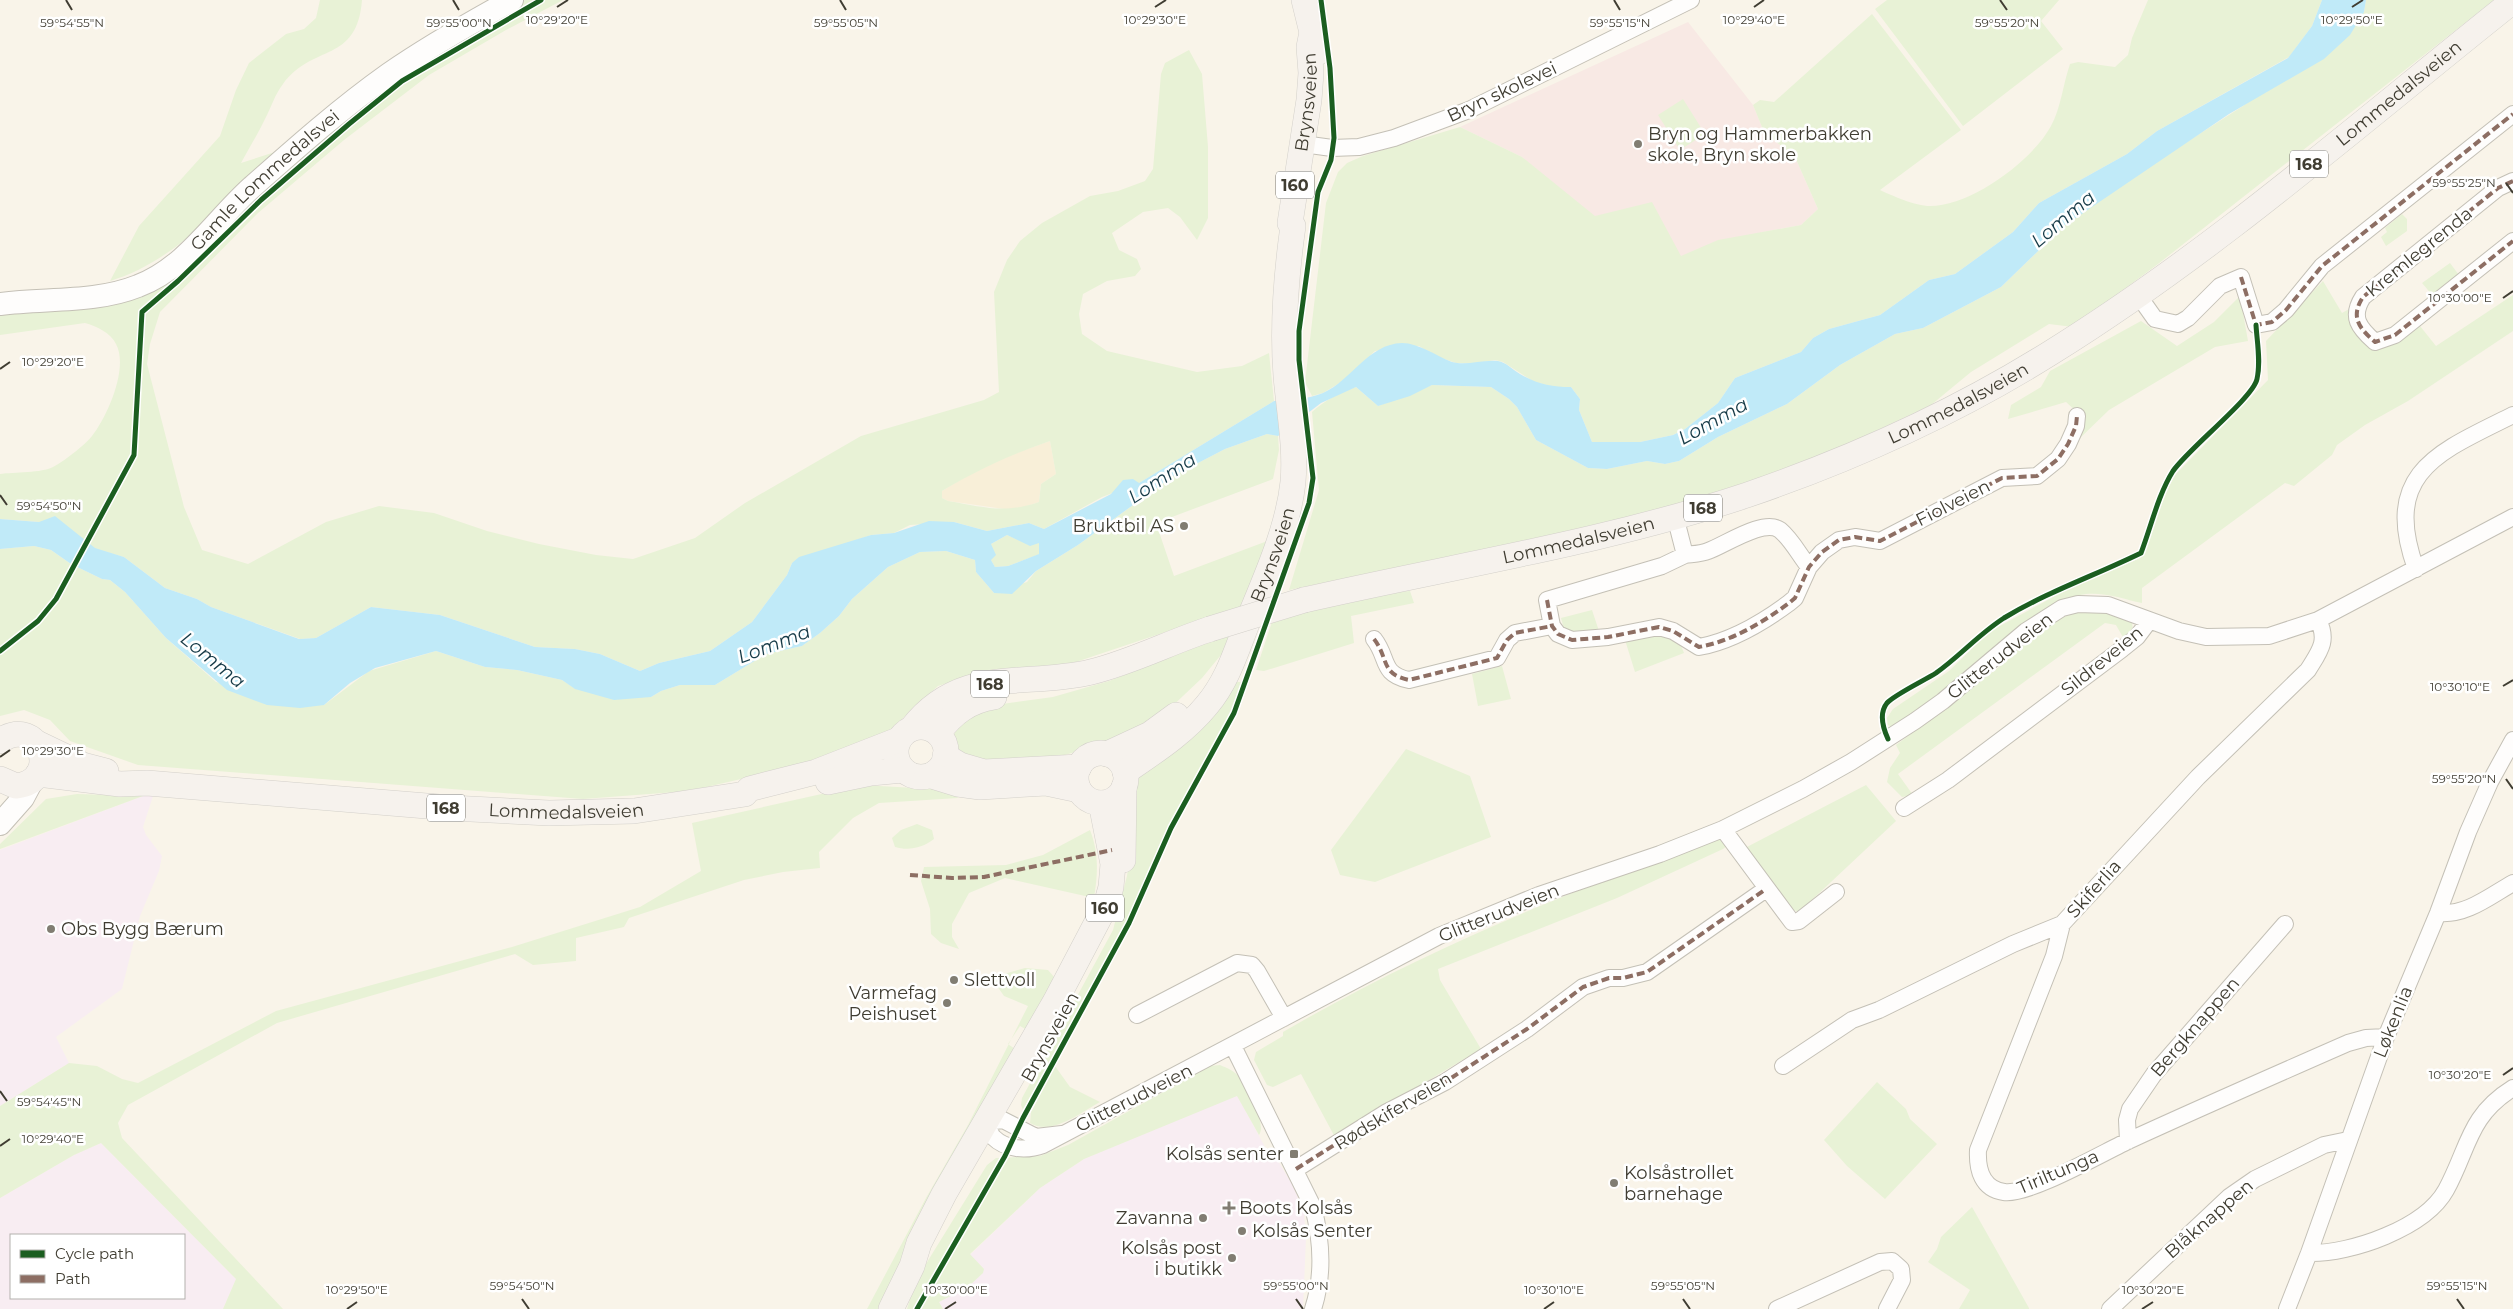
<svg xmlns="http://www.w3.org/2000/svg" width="2513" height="1309" viewBox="0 0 2513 1309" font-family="Montserrat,sans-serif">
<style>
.commercial{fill:#f8edf2;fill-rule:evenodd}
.built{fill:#f8efd8}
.education{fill:#f8e9e4}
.green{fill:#e8f2d6;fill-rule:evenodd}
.water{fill:#c0eaf8;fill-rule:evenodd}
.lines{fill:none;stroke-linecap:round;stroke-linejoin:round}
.street-casing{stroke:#c4c0b6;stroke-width:18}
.secondary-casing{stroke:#c4c0b6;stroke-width:24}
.primary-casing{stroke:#d3d0ca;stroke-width:26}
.street{stroke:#fefdfc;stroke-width:16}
.secondary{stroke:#fefdfc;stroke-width:22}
.primary{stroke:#f6f2ed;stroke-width:25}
.primary-bridge-casing{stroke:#d3d0ca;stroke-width:26;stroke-linecap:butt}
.primary-bridge{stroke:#f6f2ed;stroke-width:25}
.quiet{stroke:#8d6e63;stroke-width:4;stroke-dasharray:8 4;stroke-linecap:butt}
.cycleway-casing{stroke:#fff;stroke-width:8}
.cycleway{stroke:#1b5e20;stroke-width:5}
.ticks{fill:none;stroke:#403d32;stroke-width:2}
.poi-dot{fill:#817d72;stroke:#fff;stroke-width:2}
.labels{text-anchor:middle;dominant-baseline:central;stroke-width:5;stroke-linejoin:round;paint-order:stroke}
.shield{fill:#fff;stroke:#797770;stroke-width:1}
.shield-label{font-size:16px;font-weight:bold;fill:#403d32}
.street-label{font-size:18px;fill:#403d32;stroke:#fff}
.poi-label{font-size:18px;fill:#403d32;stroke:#fff;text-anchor:start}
.water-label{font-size:19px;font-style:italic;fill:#153a47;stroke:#fff}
.ticks-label{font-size:12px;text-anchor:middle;fill:#403d32;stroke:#fff;stroke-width:5;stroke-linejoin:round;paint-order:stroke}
</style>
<rect width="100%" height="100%" fill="#f9f4e9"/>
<path class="commercial" d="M143,796H153L143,827L146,835L162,856L159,871L140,916L122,989L56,1037L69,1063L0,1106V850Z
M1237,1095L1265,1147L1278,1161L1293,1186L1304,1213L1306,1238L1303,1309H943L939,1302L968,1287L984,1269L970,1255L1040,1188L1084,1159Z
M101,1143L236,1279L223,1309H0V1198L74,1155ZM11,1235H184V1298H11Z"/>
<path class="built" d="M1050,441L1056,474L1041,484L1039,502L1018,509H1004L948,501L942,498V491L965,477L1010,455Z"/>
<path class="education" d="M1688,22L1753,105L1764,132L1795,157L1818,209L1801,225L1763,232L1629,286L1522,157L1460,127Z"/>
<path class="green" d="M320,0H362C357,64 313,43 283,84C275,94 271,108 265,119C258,134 249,148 241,163L275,152C227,201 177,261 110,281L139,226L220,136L236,90L249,63L286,34L304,29L316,18Z
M525,0H563L506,30L429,75L344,140L258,213L160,312L150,344L147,364L184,507L202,550L248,564L326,522L379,506L434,513L487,531L539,544L596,555L633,559L695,538L745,503L861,436L984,400L999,392L994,292L1007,260L1020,241L1042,223L1090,196L1118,191L1145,181L1153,169L1161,74L1165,63L1189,50L1202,74L1208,147V218L1197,240L1180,217L1168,208L1143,212L1112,233L1119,250L1137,259L1141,269L1135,276L1107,281L1083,294L1079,314L1082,334L1107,351L1197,372L1242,366L1269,353L1274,401L1139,483L1102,497L1044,529L1029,523L987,531L954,522L910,525L894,533L871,535L792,563L787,575L752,622L710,651L659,663L640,671L600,654L575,649L535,647L440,615L371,607L316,638L300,639L211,607L197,599L165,588L124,557L95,549L75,533L39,522L0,519V474C14,472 42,473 53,467C62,463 86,444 92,436C107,417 129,368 116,344C111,333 96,326 85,323L0,335V312L136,293L226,223L356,108L495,17ZM1050,441L1056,474L1041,484L1039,502C1004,514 984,507 948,501L942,498V491C977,470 1012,454 1050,441Z
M1887,0H2059L2041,21L2063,49L1963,126L1875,9Z
M2148,0H2322L2312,26L2289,57L2157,131L2127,154L2039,203L2013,232L1955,274L1929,280L1880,315L1829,329L1813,338L1801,352L1735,378L1718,403L1685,429L1673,435L1640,442H1592L1579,410L1580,399L1571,387H1555L1534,382L1503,362L1495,360L1478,363H1456L1435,356L1419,346L1375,351L1343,381L1323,393L1312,396L1305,382L1326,203L1338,172L1347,163L1363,156L1460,127L1522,157L1595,216L1652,202L1681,256L1718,240L1801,225L1818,209L1795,157L1764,132L1753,105L1760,100L1774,102L1872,14L1961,130L1880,190C1893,196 1915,206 1930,206C1971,206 2032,161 2051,126C2061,108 2063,84 2070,64L2078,62L2115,67L2128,55L2132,38Z
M2366,0H2494L2158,264L2073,327L2049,324L1971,372L1931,405L1852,442L1764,477L1621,521L1289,590L1319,490L1312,412C1324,401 1340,392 1356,387L1378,406L1432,385L1491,387L1509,399L1517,407L1536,440L1588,468L1607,469L1647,461L1665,464L1679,461L1718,437L1787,404L1840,365L1895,334L1923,328L2001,287L2064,226L2140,172L2243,106L2364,12Z
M1683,99L1705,134L1680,150L1658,115Z
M2402,214L2407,219V231L2386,246L2381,237L2387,232L2385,228Z
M2450,263L2459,275L2433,296L2422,283Z
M2323,281L2342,313L2351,308L2370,347L2416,321L2436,346L2513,295V331L2408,401L2365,425L2337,445L2332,455L2294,486L2285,483L2142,588V603C2124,599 2104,592 2086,594C2036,600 2001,647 1964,676C1941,694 1916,711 1892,727L1888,725L1887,718L1893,709L1949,671L1985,636L1998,627L2066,590L2140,558L2163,499L2174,476L2268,380L2266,341Z
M2240,296L2248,341L2215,347L2109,410L2079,439V414L2066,402L2008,419L2011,405L2041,387L2050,371L2141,321L2177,346L2214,322Z
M1267,434L1278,436L1279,450L1273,479L1156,523L1174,576L1270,540L1249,604L1067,665L987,670L938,686L890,730L815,762L689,791L583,799L138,765L70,741L50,720L24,710L0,716V549L34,546L51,550L71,564L102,579L110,580L125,592L166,638L216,682L324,705L369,671L436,651L485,667L517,670L562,680L576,689L651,697L661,691L680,685H715L766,654L802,646L820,633L839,616L852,599L888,567L920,552L946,551L975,560L976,572L994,593L1027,582L1036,571L1078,545L1173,476L1225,449Z
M1007,535L1023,542L1039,543L1040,554L1008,566L995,567L991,560V544Z
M1410,591L1414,603L1351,616L1354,643L1264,671L1256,670L1273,619L1384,593Z
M1592,610L1599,631L1592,634L1565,632L1561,618Z
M2087,610L2104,611L2132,622L2133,631L2124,639L2116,625L2105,623L1898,774L1913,795L1902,797L1887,782L1890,768L1900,753L1896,745C1929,720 1962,696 1995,670C2027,645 2044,618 2087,610Z
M1660,632L1680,643L1684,653L1635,672L1625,640Z
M1233,633L1225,650L1202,678L1165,713L1122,739L1061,756L993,763L958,751C951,740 954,733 959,721L1002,704L1053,697L1109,681Z
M1502,666L1511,699L1478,706L1472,674Z
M1235,682H1244L1226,724L1167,829L1126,924L1023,1110L1021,1105L1022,1098L1113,930L1127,876L1131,847L1133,792L1139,776Z
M1406,749L1470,776L1491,837L1375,882L1340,875L1331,850Z
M862,785L950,790L958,798L879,803L853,818L819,852L820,868L783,872L744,880L629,918L624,927L576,938V961L533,965L515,954L277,1023L128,1105L118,1123L122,1138L283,1309H223L236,1279L101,1143L74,1155L0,1198V1106L69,1063L97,1066L122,1079L138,1083L276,1011L512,947L640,907L701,871L692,823Z
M1866,785L1896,821L1799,912L1786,907L1745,848Z
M77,794L143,796L0,849V844L46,799Z
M917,824L932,830L934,839C922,848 909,851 895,847L892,838L901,830Z
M1090,830C1099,853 1098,873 1094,898L1005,878L969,893L952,924V937L959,949L941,943L931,934L930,909L921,881L924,867L1006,865L1043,855Z
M1719,839L1728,845L1723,849L1617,898L1438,969L1440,980L1481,1049L1397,1099L1336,1139L1301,1074L1273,1087L1267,1085L1254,1060L1256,1052L1283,1036V1032C1367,983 1455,941 1545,904C1602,880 1661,861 1719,839Z
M1025,968L1048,970L1055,978L1029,1031L1020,1026L1008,1044L1019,1052L883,1309H867L926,1198L968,1125L1028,1006L1004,996L990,976H997Z
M1220,1065C1227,1068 1235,1071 1240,1078C1248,1089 1267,1124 1259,1135L1237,1096L1084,1159L1040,1188L970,1254L984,1269L983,1273L968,1287L939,1302L943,1309H907L916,1280L987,1165L996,1158L1040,1156L1068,1145L1210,1066Z
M1055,1066L1070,1087L1100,1102C1080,1113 1052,1136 1030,1123L1031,1112Z
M1877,1082L1906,1109L1910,1119L1937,1144L1885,1199L1847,1166L1824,1140Z
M1972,1207L2029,1308V1309H1959L1970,1290L1928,1262L1937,1249L1941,1237Z"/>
<path class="water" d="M2322,0H2366L2364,12L2350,35L2324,59L2229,114L2064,226L2001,287L1923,328L1895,334L1840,365L1787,404L1718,437L1679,461L1665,464L1647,461L1607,469L1588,468L1536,440L1517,407L1509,399L1491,387L1432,385L1410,396L1378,406L1356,387L1321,403L1278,436L1267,434L1225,449L1173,476L1078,545L1036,571L1012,594L994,593L976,572L975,560L946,551L920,552L888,567L852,599L839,616L820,633L802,646L766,654L715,685H680L661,691L651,697L614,700L575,689L562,680L517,670L485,667L436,651L375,668L350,683L324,705L300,708L267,705L227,690L166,638L125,592L110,580L102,579L71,564L51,550L34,546L0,549V519L39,522L55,516L95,548L124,557L165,588L197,599L211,607L299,639L316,638L371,607L440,615L535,647L575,649L600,654L640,671L659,663L710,651L752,622L787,575L792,563L799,557L871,535L894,533L929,521L954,522L987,531L1029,523L1044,529L1111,494L1123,480L1133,479L1139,483L1274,401C1290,400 1308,399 1323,393C1352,380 1368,344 1402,343C1419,343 1436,356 1452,362C1467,366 1483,359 1498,361C1506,362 1513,370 1520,374C1537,384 1552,387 1571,387L1580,399L1579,410L1592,442H1640L1673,435L1685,429L1718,403L1735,378L1801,352L1813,338L1829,329L1880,315L1929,280L1955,274L2013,232L2039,203L2127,154L2157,131L2288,58L2312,26ZM1007,535L1030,546L1039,543V554L1008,566L995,567L991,560L996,555L991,544Z"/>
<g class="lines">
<g class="street-casing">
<path id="street" d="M1303,144L1332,148L1359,147L1394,138L1469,110L1691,0
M2513,181L2498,188L2363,297C2350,317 2359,328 2375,342L2395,335L2513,241
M2138,295L2155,319L2178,324L2188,318L2220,286L2241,277L2256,325L2272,322L2286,310L2322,266L2513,114
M1675,516L1685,555L1662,566L1547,600L1552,626L1558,634L1572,640L1608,637L1659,627L1673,631L1699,647C1732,641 1762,623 1789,603L1795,598L1809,567L1822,552L1839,540L1855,537L1880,541L2002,478L2037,476L2058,459L2068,444L2076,426L2077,416
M1685,555C1692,554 1701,554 1708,551C1725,545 1764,518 1780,530C1792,540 1800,556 1809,567
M2416,569C2381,472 2439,452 2513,415
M1374,639C1389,658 1380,674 1409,680L1497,658L1507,640L1515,633L1552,626
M1904,808L1948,780L2122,649L2137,637L2149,621
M1723,829L1792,922L1799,921L1836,892
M2438,913C2466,916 2490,896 2513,883
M2062,924L2054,956L1978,1150C1977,1170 1982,1189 2004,1192C2028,1196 2104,1152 2130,1140C2202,1107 2275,1075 2348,1043L2366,1038L2386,1037
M1137,1015L1237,963L1252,965L1257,971L1284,1018
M1233,1046L1313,1207C1322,1241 1324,1275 1313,1309
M1783,1066L1852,1020L1879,1010L2013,944L2062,924L2198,777L2308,670C2319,652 2329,641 2318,620
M1062,1134L1036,1137L1003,1120L986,1122C988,1126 990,1133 993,1137C1006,1150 1027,1151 1043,1145L1439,936L1539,895L1660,854L1723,829L1803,789L1851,762L1915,721L1943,701L2026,631L2062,608L2078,604L2108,605L2179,631L2206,637L2269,636L2318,620L2513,517
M2128,1141L2127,1120L2130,1109L2154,1074L2285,924
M1296,1169L1387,1112L1445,1082L1527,1029L1583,987L1609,978H1623L1647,972L1766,889
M2309,1253C2351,1254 2425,1228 2446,1190C2469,1148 2468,1116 2513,1088
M1777,1309L1880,1262L1892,1261L1901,1269L1902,1280L1887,1309
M2110,1309L2229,1197L2255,1179L2324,1145L2348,1140
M2287,1309L2309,1253L2386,1037L2438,913L2468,832L2490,782L2513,740"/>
</g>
<g class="secondary-casing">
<g id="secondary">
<path id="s1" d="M0,304C45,298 96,303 138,286C186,268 215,220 252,187C296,148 341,108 389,74C428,47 470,23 512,0"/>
<path d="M0,824L23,798L32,781"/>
</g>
</g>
<g class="primary-casing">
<g id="primary">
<path d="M1304,0L1317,53"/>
<path id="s2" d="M1304,600C1452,566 1603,543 1747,495C1852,459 1958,411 2052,352C2216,250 2362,121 2513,1"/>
<circle cx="921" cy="752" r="25"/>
<path d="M912,728C961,665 1024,688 1091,672C1132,662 1170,642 1210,629"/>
<path d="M938,733C953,713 969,701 994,697"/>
<path d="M0,741C39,713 63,781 16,786L0,779"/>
<path d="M37,743L83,765L106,771"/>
<circle cx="1101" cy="778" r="25"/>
<path d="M1107,754L1150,734L1176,715"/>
<path d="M945,756L960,765L984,772L1079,767"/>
<path id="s3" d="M1125,772C1154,752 1184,733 1207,705C1228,680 1236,651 1248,621C1266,577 1288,529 1293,482C1296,447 1289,411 1286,376C1282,325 1286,276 1293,226L1290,223L1309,100L1311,73L1309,47L1311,37"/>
<path id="s4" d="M38,774L120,784L147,783L451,808L549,813L634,811L745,794L749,789L816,772L898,740"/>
<path d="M932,776L958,784L980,787L1046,783L1079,790"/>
<path d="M828,782L871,773L903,770"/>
<path d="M1123,860L1124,787"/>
<path d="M891,1309L912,1266L919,1243L944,1194L1055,1002L1106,905L1111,887L1113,864L1101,803"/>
</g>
</g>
<use href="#street" class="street"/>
<use href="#secondary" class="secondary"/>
<use href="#primary" class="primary"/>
<g class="primary-bridge-casing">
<path id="primary-bridge" d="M1210,629L1304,600"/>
</g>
<use href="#primary-bridge" class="primary-bridge"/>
<path class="quiet" d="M2513,181L2498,188L2363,297C2350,317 2359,328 2375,342L2395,335L2513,241
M2241,277L2256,325L2272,322L2286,310L2322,266L2513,114
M1547,600L1552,626L1558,634L1572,640L1608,637L1659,627L1673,631L1699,647C1732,641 1762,623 1789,603L1795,598L1809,567L1822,552L1839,540L1855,537L1880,541L2002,478L2037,476L2058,459L2068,444L2076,426L2077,416
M1374,639C1389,658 1380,674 1409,680L1497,658L1507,640L1515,633L1552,626
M910,875L952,878L984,877L1112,850
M1296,1169L1387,1112L1445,1082L1527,1029L1583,987L1609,978H1623L1647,972L1766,889"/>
<g class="cycleway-casing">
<path id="cycleway" d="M0,651L38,621L56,599L134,455L142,312L178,281L261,200L349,124L402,81L541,0
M1888,739C1883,728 1879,713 1887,703C1894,695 1925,680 1936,673C1960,656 1979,634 2004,618C2047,592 2096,575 2141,553C2151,527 2158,495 2173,471C2189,448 2253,398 2257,379C2261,362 2257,342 2256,325
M917,1309L1005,1156L1023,1118L1129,923L1171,828L1234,713L1309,503L1313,478L1299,360V331L1318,192L1331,160L1334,138L1330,68L1321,0"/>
</g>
<use href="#cycleway" class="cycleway"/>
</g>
<path class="ticks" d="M66,0L72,10M453,0L459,10M840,0L846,10M1614,0L1620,10M2000,0L2007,10M557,7L568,0M1155,7L1166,0M1754,7L1764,0M2352,7L2363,0M2506,183L2513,193M2503,298L2513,291M0,369L10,362M0,495L7,505M2503,686L2513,680M0,757L10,750M2506,779L2513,789M2503,1075L2513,1068M0,1091L7,1101M0,1146L10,1139M522,1299L529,1309M1296,1299L1303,1309M1683,1299L1690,1309M2457,1299L2464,1309M347,1309L357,1302M945,1309L956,1302M1544,1309L1554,1302M2142,1309L2153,1302"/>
<g class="poi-dot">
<circle cx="1638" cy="144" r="5"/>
<circle cx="1184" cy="526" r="5"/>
<circle cx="51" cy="929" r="5"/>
<circle cx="954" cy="980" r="5"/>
<circle cx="947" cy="1003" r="5"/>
<rect x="1289" y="1149" width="10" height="10" rx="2.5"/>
<circle cx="1614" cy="1183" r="5"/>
<path d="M1226.5 1200.5h5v5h5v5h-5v5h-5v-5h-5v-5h5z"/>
<circle cx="1203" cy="1218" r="5"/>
<circle cx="1242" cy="1231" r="5"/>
<circle cx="1232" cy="1258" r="5"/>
</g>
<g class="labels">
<g class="shield">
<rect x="2290" y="150.5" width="38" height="27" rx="4"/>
<rect x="1276" y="171.5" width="38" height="27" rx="4"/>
<rect x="1684" y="494.5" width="38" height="27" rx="4"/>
<rect x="971" y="670.5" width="38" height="27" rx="4"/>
<rect x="427" y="794.5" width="38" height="27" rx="4"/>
<rect x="1086" y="894.5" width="38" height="27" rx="4"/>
</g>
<g class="shield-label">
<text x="2309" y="164">168</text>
<text x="1295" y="185">160</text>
<text x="1703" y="508">168</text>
<text x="990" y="684">168</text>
<text x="446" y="808">168</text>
<text x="1105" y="908">160</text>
</g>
<g class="street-label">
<text transform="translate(1502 92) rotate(-25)">Bryn skolevei</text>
<text stroke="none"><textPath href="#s2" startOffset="1226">Lommedalsveien</textPath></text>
<text stroke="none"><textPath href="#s3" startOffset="730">Brynsveien</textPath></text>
<text stroke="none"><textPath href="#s1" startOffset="306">Gamle Lommedalsvei</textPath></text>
<text transform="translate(2419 252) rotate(-39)">Kremlegrenda</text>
<text stroke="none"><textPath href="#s2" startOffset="686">Lommedalsveien</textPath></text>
<text transform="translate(1953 503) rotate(-27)">Fiolveien</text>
<text stroke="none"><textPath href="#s2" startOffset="281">Lommedalsveien</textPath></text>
<text stroke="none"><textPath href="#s3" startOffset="271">Brynsveien</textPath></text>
<text transform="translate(2000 656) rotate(-38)">Glitterudveien</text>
<text transform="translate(2102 661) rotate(-39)">Sildreveien</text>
<text stroke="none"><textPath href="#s4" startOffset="530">Lommedalsveien</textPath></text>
<text transform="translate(2094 889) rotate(-48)">Skiferlia</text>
<text transform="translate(1499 913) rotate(-22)">Glitterudveien</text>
<text transform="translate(2393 1022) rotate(-68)">Løkenlia</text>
<text transform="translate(2195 1027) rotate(-49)">Bergknappen</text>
<text transform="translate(1050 1037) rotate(-61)">Brynsveien</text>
<text transform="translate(1134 1098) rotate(-27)">Glitterudveien</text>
<text transform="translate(1393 1111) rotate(-31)">Rødskiferveien</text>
<text transform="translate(2058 1172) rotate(-23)">Tiriltunga</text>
<text transform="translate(2209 1219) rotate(-41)">Blåknappen</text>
</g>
<g class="poi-label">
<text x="1648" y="134">Bryn og Hammerbakken<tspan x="1648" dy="21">skole, Bryn skole</tspan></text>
<text x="1174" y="526" text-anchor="end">Bruktbil AS</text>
<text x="61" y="929">Obs Bygg Bærum</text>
<text x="964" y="980">Slettvoll</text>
<text x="937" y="993" text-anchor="end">Varmefag<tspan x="937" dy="21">Peishuset</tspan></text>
<text x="1284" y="1154" text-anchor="end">Kolsås senter</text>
<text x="1624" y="1173">Kolsåstrollet<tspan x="1624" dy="21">barnehage</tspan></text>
<text x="1239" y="1208">Boots Kolsås</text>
<text x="1193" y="1218" text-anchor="end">Zavanna</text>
<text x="1252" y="1231">Kolsås Senter</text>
<text x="1222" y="1248" text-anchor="end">Kolsås post<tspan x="1222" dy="21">i butikk</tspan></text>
</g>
<g class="water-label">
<text transform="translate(2063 219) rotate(-40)">Lomma</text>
<text transform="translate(1713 421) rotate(-29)">Lomma</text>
<text transform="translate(1162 478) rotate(-33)">Lomma</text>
<text transform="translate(774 644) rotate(-21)">Lomma</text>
<text transform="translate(213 660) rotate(39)">Lomma</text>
</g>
</g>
<g class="ticks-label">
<text x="557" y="24">10°29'20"E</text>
<text x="1155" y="24">10°29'30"E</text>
<text x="1754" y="24">10°29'40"E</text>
<text x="2352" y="24">10°29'50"E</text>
<text x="1620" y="27">59°55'15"N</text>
<text x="72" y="27">59°54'55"N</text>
<text x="459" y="27">59°55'00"N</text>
<text x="846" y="27">59°55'05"N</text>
<text x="2007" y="27">59°55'20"N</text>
<text x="2464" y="187">59°55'25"N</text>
<text x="2460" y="302">10°30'00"E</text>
<text x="53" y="366">10°29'20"E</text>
<text x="49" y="510">59°54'50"N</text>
<text x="2460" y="691">10°30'10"E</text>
<text x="53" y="755">10°29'30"E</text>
<text x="2464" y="783">59°55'20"N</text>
<text x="2460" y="1079">10°30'20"E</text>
<text x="49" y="1106">59°54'45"N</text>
<text x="53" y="1143">10°29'40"E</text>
<text x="522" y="1290">59°54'50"N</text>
<text x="1296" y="1290">59°55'00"N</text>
<text x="1683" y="1290">59°55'05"N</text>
<text x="2457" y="1290">59°55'15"N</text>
<text x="357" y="1294">10°29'50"E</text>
<text x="956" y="1294">10°30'00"E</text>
<text x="1554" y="1294">10°30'10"E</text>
<text x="2153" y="1294">10°30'20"E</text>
</g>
<rect x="10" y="1234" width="175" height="65" fill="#ffffff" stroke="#b3b1ad"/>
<rect x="20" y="1250" width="25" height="8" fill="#1b5e20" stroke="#b3b1ad"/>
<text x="55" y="1259" font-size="15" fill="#403d32">Cycle path</text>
<rect x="20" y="1275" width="25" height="8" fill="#8d6e63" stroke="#b3b1ad"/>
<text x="55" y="1284" font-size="15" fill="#403d32">Path</text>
</svg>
